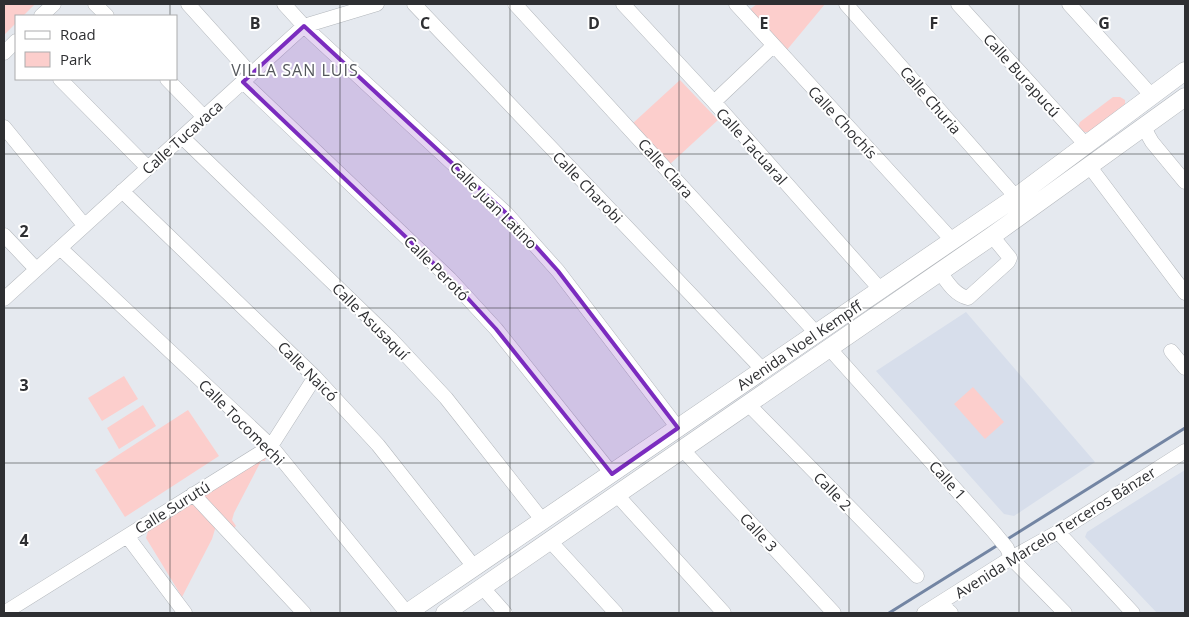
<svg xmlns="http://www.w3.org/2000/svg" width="1189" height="617" viewBox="0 0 1189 617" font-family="'Open Sans',sans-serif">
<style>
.built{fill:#d7deeb}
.green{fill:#fccecc}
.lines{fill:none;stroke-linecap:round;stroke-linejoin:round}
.stream{stroke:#7385a3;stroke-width:3}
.minor-casing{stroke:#b3b7bc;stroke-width:15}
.major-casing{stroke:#b3b7bc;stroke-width:19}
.minor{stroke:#fff;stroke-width:14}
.major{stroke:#fff;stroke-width:18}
.marked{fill:#7b2cbf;fill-opacity:0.2;stroke:#7b2cbf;stroke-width:4;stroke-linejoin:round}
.grid{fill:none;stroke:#2e2f32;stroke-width:1;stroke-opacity:0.55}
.labels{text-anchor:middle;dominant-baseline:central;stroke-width:4;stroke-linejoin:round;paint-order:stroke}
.street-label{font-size:15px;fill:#2e2f32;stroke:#fff}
.neighbourhood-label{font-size:16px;letter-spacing:1px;fill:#54575c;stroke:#fff}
.grid-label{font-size:16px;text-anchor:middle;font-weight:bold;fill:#2e2f32;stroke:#fff;stroke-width:4;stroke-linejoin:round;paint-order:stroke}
</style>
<rect width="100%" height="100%" fill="#e5e9ef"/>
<path class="built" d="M966,312L1095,462L1014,516L1004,514L876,371Z
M1185,470V613H1157L1085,537L1087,532Z"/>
<path class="green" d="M4,4H35L23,16H16V23L4,35Z
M757,4H825L786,51L749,10Z
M680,80L718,120L669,165L632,124Z
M1113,97H1120L1125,100V104L1089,132H1083L1078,127L1080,122Z
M124,376L138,399L102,421L88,398Z
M973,387L1004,422L985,439L954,404Z
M143,405L156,426L119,449L107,428Z
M188,410L219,456L125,517L95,470Z
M266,457L265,461H261L234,513L232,520L236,526L232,530L205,499L204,495Z
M191,504L199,507L216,526L212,539L182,597L146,538L148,531L183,506Z"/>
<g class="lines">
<path class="stream" d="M1006,540L1185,428
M889,613L998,545"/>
<g class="minor-casing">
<path id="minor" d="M95,4L107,16
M188,4L251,74
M284,4L304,26L506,213L558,271L678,428
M414,4L763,370
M515,4L816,333
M623,4L714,102L880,289
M736,4L952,240
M846,4L1016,197
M958,4L1086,145
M1069,4L1152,96
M41,16L54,4
M4,53L16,41
M60,79L148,168
M167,79L204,117
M243,82L450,279L496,329L612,474
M714,102L773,46
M4,127L84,225
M1144,128L1152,142L1185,182
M182,137L391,339L446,398L543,521
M1090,167L1185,293
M122,191L315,377L378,445L475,568
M4,235L36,269
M60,248L271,446L407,613
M940,272C947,282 955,295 968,298L1008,262L1010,258L992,236
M4,299L304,26L377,4
M829,348L993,531L1007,548L1011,558L1065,613
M1171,351L1185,368
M749,405L917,576
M683,450L834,613
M193,494L304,613
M617,495L724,613
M1058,532L1133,613
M127,536L185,613
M550,541L616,613
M483,588L505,613
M940,603L951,613
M4,613L271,446L315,377
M924,613L1011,558L1058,532L1185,451"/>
</g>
<g class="major-casing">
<path id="major" d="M407,613L1016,197L1185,71
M445,613L992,236L1185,97"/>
</g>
<use href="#minor" class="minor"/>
<use href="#major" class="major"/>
</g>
<path class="marked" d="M304,26L506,213L558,271L678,428L612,474L496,329L450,279L243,82Z"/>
<path class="grid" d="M170,4V16M340,4V613M510,4V613M679,4V613M849,4V613M1019,4V613M170,79V613M4,154H1185M4,308H1185M4,463H1185"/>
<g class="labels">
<g class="street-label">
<text transform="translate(1022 75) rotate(48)">Calle Burapucú</text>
<text transform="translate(931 100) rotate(49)">Calle Churia</text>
<text transform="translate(843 122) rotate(47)">Calle Chochís</text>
<text transform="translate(182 137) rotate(-42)">Calle Tucavaca</text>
<text transform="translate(752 146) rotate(48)">Calle Tacuaral</text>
<text transform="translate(666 168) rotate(48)">Calle Clara</text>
<text transform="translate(588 187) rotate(46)">Calle Charobi</text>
<text transform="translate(494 205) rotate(45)">Calle Juan Latino</text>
<text transform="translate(437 268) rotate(45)">Calle Perotó</text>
<text transform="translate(371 321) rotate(45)">Calle Asusaquí</text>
<text transform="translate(799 345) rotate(-34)">Avenida Noel Kempff</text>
<text transform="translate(308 371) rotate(45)">Calle Naicó</text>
<text transform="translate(242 422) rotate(45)">Calle Tocomechi</text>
<text transform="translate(948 480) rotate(48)">Calle 1</text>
<text transform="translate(833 491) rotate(46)">Calle 2</text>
<text transform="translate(172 507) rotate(-32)">Calle Surutú</text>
<text transform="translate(759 532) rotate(47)">Calle 3</text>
<text transform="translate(1055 532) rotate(-32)">Avenida Marcelo Terceros Bánzer</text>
</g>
<g class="neighbourhood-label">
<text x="295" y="70">VILLA SAN LUIS</text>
</g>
</g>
<g class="grid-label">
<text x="255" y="29">B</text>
<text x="425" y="29">C</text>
<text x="594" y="29">D</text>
<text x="764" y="29">E</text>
<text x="934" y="29">F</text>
<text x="1104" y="29">G</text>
<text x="24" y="237">2</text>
<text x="24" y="391">3</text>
<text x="24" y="546">4</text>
</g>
<rect width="1189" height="617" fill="none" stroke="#2e2f32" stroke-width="10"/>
<rect x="15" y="15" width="162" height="65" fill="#ffffff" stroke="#abacad"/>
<rect x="25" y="31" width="25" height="8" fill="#ffffff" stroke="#abacad"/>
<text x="60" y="40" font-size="15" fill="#2e2f32">Road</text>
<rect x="25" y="52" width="25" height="15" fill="#fccecc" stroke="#abacad"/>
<text x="60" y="65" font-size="15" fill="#2e2f32">Park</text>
</svg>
